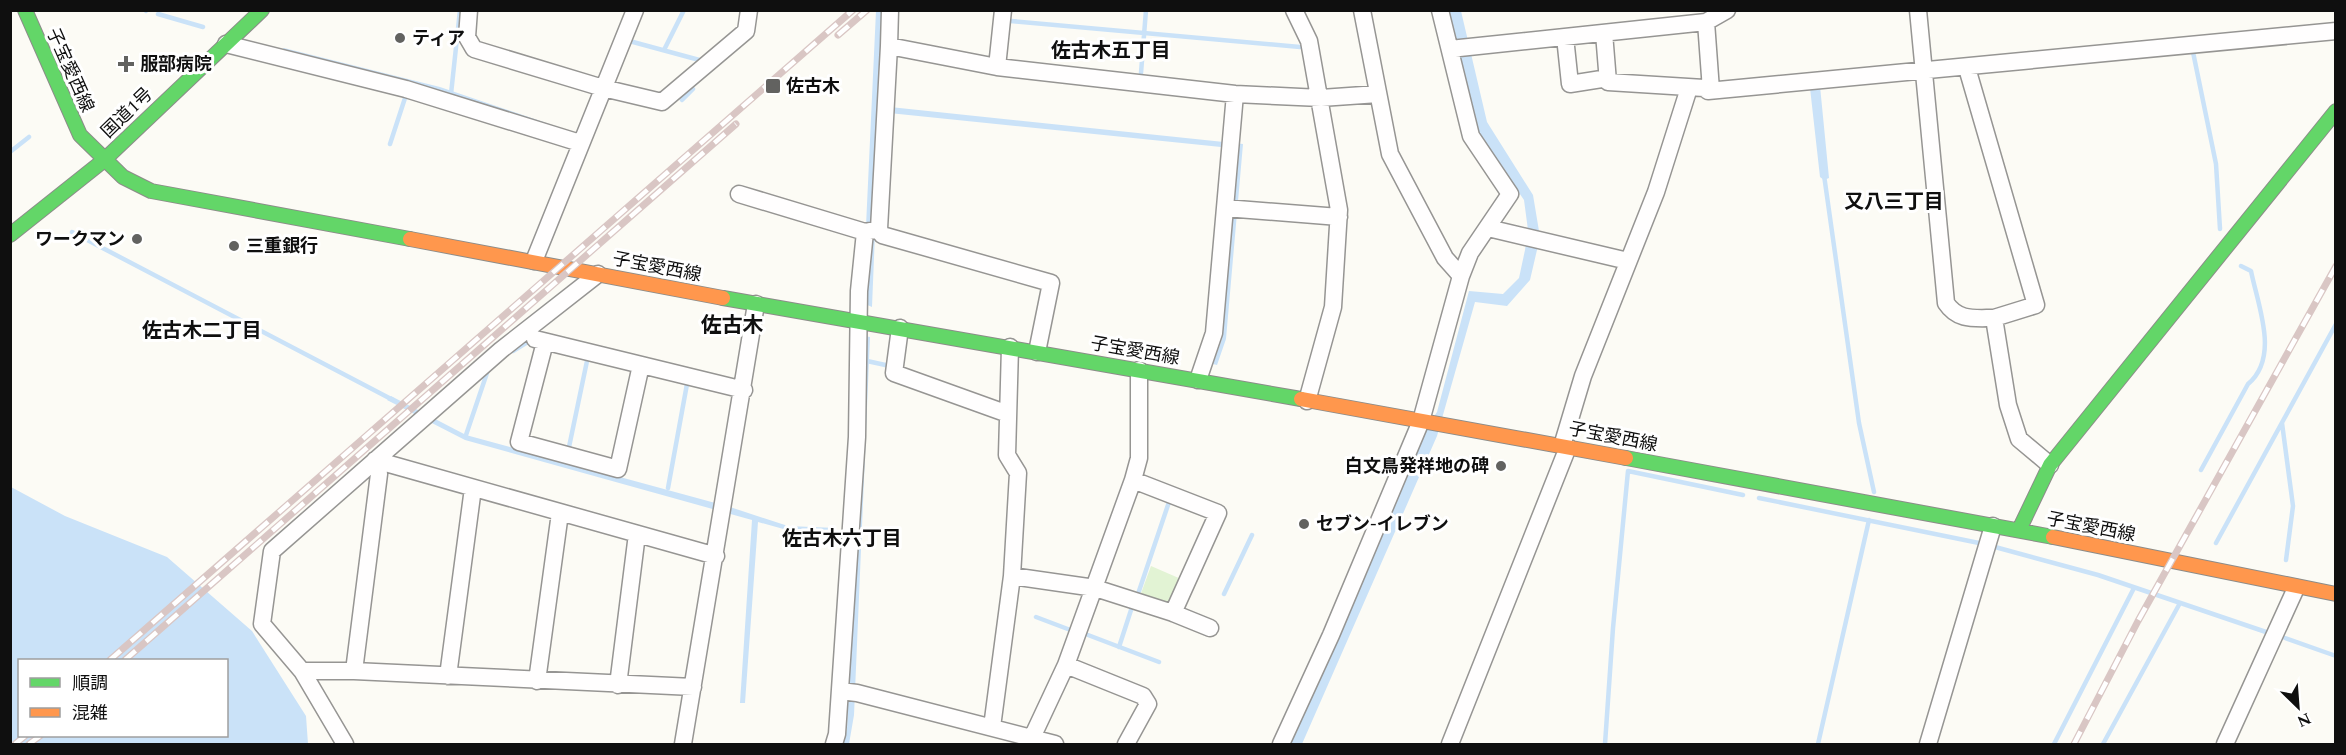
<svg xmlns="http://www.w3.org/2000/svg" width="2346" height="755" viewBox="0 0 2346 755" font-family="Spectral,'Noto Sans JP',serif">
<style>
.green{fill:#e2f3d4}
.water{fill:#cae2f8;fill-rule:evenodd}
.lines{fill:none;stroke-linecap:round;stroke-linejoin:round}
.stream{stroke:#cae2f8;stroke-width:4.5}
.street-casing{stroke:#969593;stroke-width:19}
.fast-casing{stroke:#8c8c89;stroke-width:16}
.slow-casing{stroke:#8c8c89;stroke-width:16}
.street{stroke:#fffefe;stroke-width:16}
.fast{stroke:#63d668;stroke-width:14}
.slow{stroke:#ff974d;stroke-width:14}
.rail-casing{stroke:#d9c6c4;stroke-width:7}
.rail{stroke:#fff;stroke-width:4.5;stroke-dasharray:14;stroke-linecap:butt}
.poi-dot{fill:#626260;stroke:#fff;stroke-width:2}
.labels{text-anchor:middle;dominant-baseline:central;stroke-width:6;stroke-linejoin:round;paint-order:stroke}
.poi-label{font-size:18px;font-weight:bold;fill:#0f0f0f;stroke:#fff;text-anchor:start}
.street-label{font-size:18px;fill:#0f0f0f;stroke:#fff}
.neighbourhood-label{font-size:20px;font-weight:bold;fill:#0f0f0f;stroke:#fff}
.quarter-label{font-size:21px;font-weight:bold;fill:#0f0f0f;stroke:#fff}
</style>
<rect width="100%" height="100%" fill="#fcfbf5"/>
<path class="green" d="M1151,566L1181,579L1171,603L1163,605L1140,596Z"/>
<path class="water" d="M876,11H884L872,307L865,304L866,226Z
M1448,11H1461L1487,122L1533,195L1540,237L1530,280L1507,306L1475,302L1437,436L1302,744H1288L1421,436L1437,412L1469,291L1503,294L1519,278L1525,250L1528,230L1524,200L1478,133Z
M284,48L440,87L570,131L279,52Z
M1820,86L1829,178L1824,180L1820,177L1810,88Z
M890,107L1243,144L1226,339L1217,365L1213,364L1222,339L1239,153L1221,147L889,113Z
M864,336L870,337L854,715L849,744H843L847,729Z
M391,396L466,435L730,507L788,526L836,528V534L787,530L758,522L745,703H740L752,520L465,440L387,400Z
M11,487L65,516L167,557L252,631L306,716L308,744H11ZM20,660H226V736H20Z"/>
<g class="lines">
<path class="stream" d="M145,10L146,11
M158,14L203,27
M1011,21L1300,47
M633,42L703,61
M664,50L684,10
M2193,52L2216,164L2220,229
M1141,73L1146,10
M451,94L460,10
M682,100L693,89
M390,144L406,95
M10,152L29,137
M1824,175L1859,423L1874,492
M72,232L393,400
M513,351L526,343
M867,361L890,366
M2282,423L2293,506L2286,560
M466,435L488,370
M569,447L587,361
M2201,470L2248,384C2280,357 2258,306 2251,271L2241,266
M668,488L687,384
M1759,498L1979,543
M2216,543L2336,324
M1995,547L2098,575L2266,632
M1139,591L1169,502
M1224,594L1252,535
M1036,617L1073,631
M1088,635L1159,662
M2285,638L2336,656
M1119,647L1132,607
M1605,744L1613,628L1628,471L1743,495
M1818,744L1869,520
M2054,744L2134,588
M2103,744L2180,603"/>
<g class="street-casing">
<path id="street" d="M469,10L467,37L474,49L603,88L662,102L746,31L749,10
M1294,10L1309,41L1339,210L1333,307L1307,401
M1362,10L1390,154L1445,258L1461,276
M1918,10L1946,303C1958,321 1974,318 1994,318L2008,405L2019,439L2050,465
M1706,22L1711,90
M1604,33L1608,82L1704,88L1708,91L2336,31
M1565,37L1570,84L1608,78
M226,44L406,89L580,143
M889,46L890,10
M1450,49L1706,22L1727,10
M997,67L1003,10
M1967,68L2036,305L1994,318
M739,194L865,232L879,229L889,46L997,67L1235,94L1321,98L1378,94
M1225,208L1339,217
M1488,228L1628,261
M879,229L882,235L1051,283L1037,352
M534,261L635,10
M900,328L894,373L1008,414
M535,339L744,390
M545,342L519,442L618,469L641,365
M1198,380L1214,333L1235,94
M1562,446L1583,376L1656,192L1689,88
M375,460L716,556
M1133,480L1218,513L1173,613
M1012,576L1095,588L1173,613L1210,628
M1066,665L1143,696L1148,704L1126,744
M302,671H354L693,687
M354,671L379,474L375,460
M448,676L473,488
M537,681L560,513
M618,685L637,534
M840,691L857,693L1055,744
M992,727L1012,576L1018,473L1007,455L1010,347
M345,744L302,671L262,624L272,551L501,350L598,274
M683,744L756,304
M834,744L837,734L857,437L859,291L865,232
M1029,744L1066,665L1133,480L1139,458V370
M1281,744L1331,635L1421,421L1461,276L1470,253L1510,194L1471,136L1440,10
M1450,744L1568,447
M1928,744L1993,526
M2225,744L2296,588"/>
</g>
<g class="fast-casing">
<path id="fast" d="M25,10L80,135L123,177L151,191L410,239
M10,235L103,161L262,10
M723,298L1301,399
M1626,458L2053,537
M2019,530L2050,465L2336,111"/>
</g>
<g class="slow-casing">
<path id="slow" d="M410,239L723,298
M1301,399L1626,458
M2053,537L2336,594"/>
</g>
<use href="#street" class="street"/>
<use href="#fast" class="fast"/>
<use href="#slow" class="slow"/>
<g class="rail-casing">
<path id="rail" d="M838,35L867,10
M110,660L853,10
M125,660L736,124
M15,744L25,736
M29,744L40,736
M2074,744L2138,621L2336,266"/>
</g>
<use href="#rail" class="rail"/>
</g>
<g class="poi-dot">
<circle cx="400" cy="38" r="6"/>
<path d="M123 55h6v6h6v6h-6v6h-6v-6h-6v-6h6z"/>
<rect x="765" y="78" width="16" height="16" rx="3"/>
<circle cx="137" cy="239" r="6"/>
<circle cx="234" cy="246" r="6"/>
<circle cx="1501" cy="466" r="6"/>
<circle cx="1304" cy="524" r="6"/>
</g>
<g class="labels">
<g class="poi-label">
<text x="412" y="38">ティア</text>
<text x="140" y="64">服部病院</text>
<text x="786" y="86">佐古木</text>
<text x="125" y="239" text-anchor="end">ワークマン</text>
<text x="246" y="246">三重銀行</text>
<text x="1489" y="466" text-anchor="end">白文鳥発祥地の碑</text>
<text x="1316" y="524">セブン-イレブン</text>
</g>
<g class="street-label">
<text transform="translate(70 70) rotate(66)">子宝愛西線</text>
<text transform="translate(127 113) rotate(-44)">国道1号</text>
<text transform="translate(657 267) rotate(11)">子宝愛西線</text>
<text transform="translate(1135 351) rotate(10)">子宝愛西線</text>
<text transform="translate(1613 437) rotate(11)">子宝愛西線</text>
<text transform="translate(2091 527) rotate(11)">子宝愛西線</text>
</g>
<g class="neighbourhood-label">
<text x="1111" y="51">佐古木五丁目</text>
<text x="1894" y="202">又八三丁目</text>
<text x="202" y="331">佐古木二丁目</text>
<text x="842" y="539">佐古木六丁目</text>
</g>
<g class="quarter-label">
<text x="732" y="326">佐古木</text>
</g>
</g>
<rect width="2346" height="755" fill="none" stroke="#0f0f0f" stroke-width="24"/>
<rect x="18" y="659" width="210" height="78" fill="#ffffff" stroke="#9f9f9f" stroke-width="1.5"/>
<rect x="30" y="678" width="30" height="9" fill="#63d668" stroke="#9f9f9f" stroke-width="1.5"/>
<text x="72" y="689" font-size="18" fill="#0f0f0f">順調</text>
<rect x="30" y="708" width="30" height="9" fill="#ff974d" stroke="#9f9f9f" stroke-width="1.5"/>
<text x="72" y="719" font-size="18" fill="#0f0f0f">混雑</text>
<g transform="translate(2298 707) rotate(155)" stroke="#ffffff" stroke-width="4.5" paint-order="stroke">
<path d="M0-4.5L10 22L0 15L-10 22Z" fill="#0f0f0f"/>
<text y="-9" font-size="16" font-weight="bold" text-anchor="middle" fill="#0f0f0f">N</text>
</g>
</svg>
